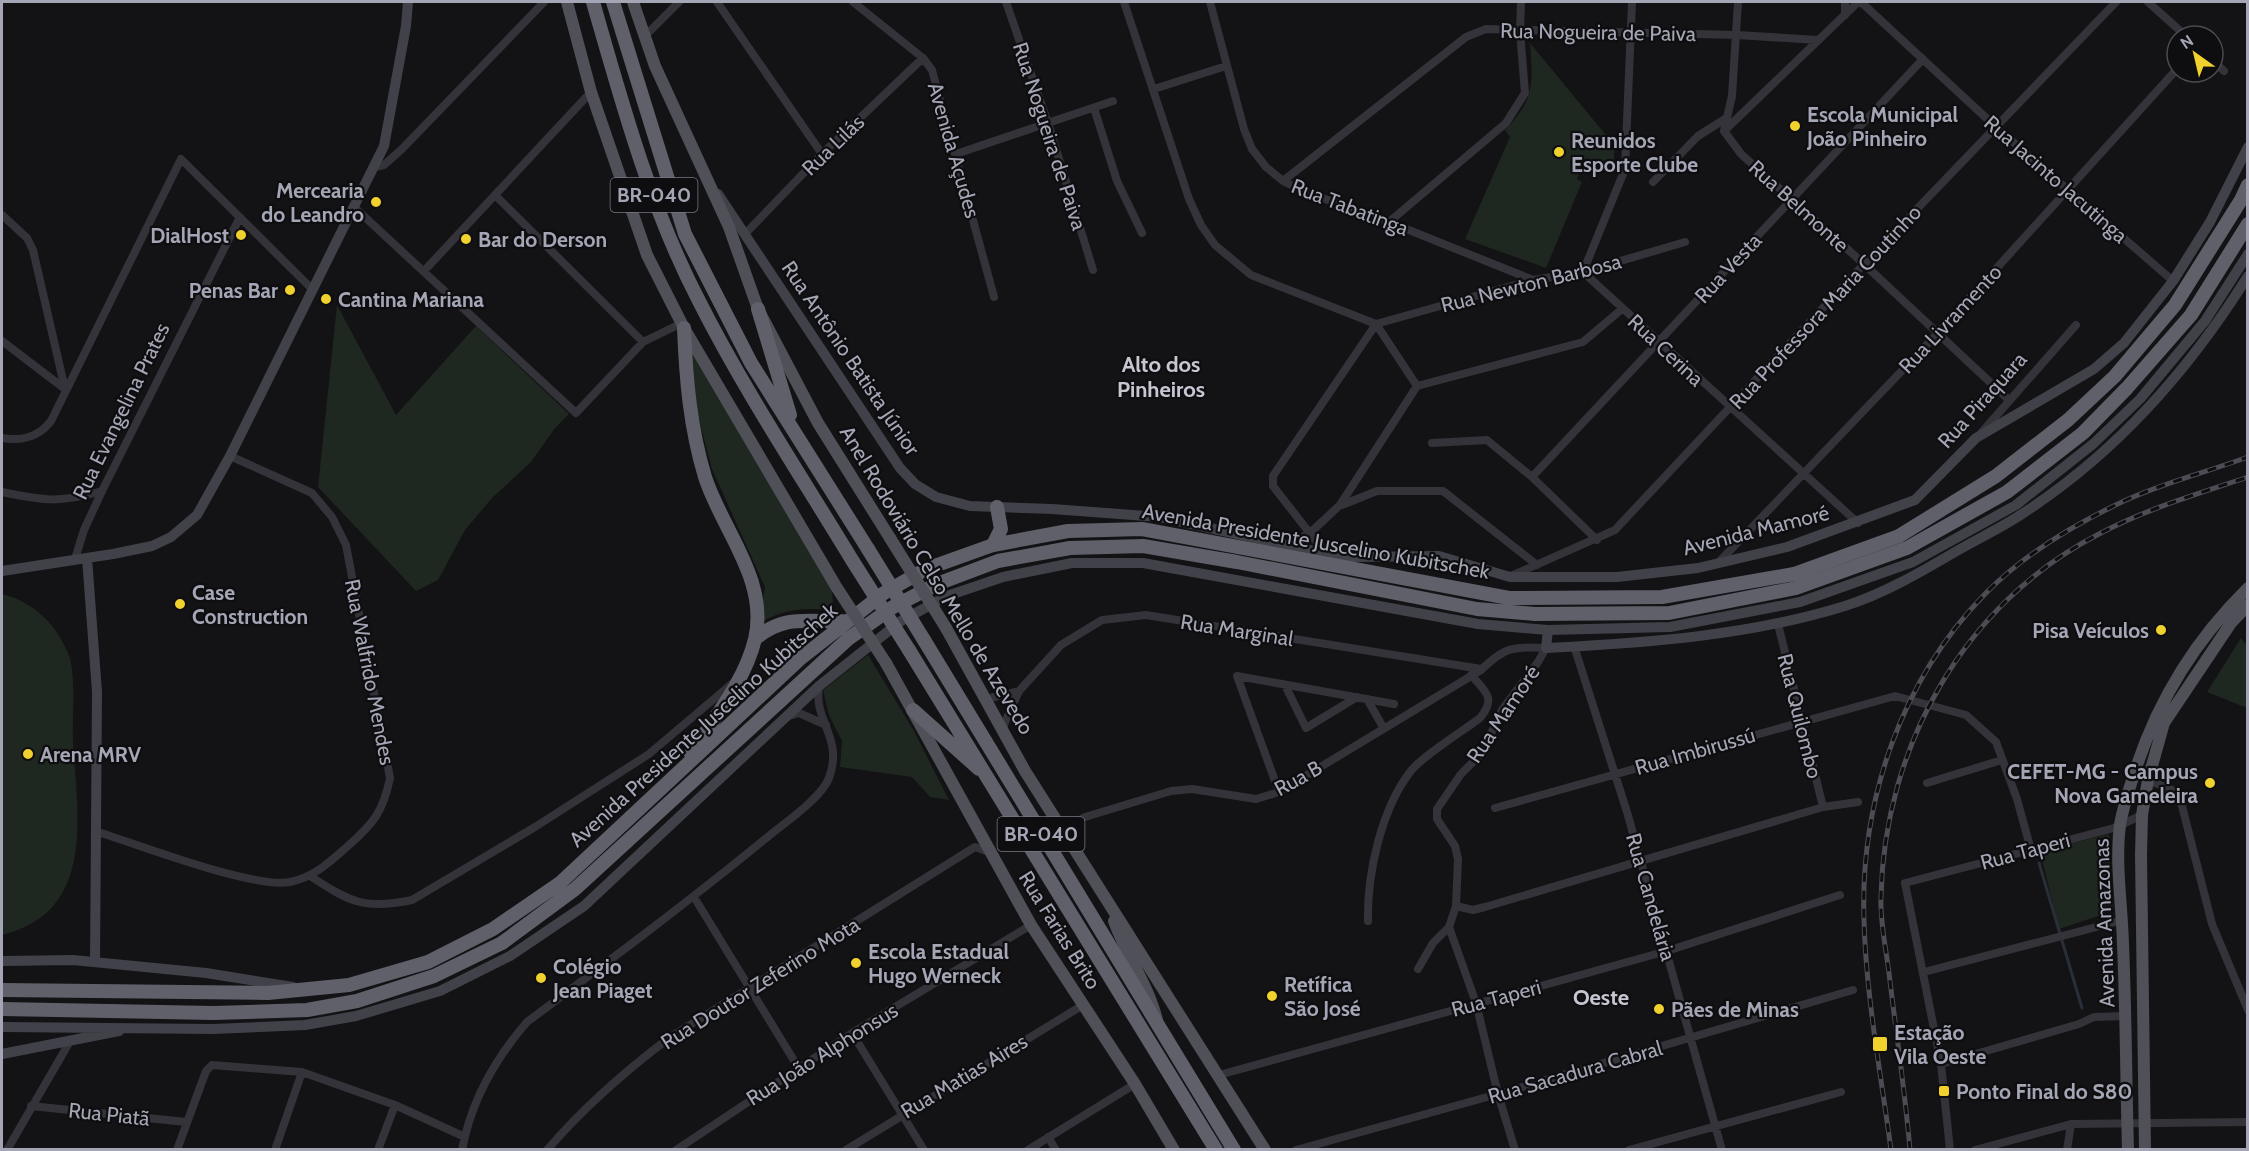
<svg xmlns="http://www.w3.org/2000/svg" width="2249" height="1151" viewBox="0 0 2249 1151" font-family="Cabin,sans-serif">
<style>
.green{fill:#1f2721}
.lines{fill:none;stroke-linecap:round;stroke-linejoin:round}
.stream{stroke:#292f38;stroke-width:3}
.street{stroke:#343339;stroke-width:8}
.secondary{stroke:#414249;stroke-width:10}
.primary{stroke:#4f5058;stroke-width:12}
.highway{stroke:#5f606a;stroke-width:14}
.rail-casing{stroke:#4c4d54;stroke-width:5}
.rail{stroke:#0e0d0f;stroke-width:3;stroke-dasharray:9;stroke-linecap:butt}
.primary-bridge{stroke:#4f5058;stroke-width:12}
.highway-bridge{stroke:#5f606a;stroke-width:14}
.poi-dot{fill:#f1d12d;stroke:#0e0d0f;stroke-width:2}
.labels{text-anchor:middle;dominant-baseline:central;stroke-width:4.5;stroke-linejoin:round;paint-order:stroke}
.shield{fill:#0e0d0f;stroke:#777883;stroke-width:1.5}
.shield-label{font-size:20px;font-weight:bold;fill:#a4a6b5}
.street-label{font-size:21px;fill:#a4a6b5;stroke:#0e0d0f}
.poi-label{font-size:21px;font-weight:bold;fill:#a4a6b5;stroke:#0e0d0f;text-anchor:start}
.neighbourhood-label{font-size:22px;font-weight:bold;fill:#c5c6d1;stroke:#0e0d0f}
</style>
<rect width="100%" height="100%" fill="#131214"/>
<path class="green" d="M1530,43L1615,146L1613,168L1586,158L1577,179L1582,182L1546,268L1465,239L1510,137L1505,130C1535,99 1533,85 1530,43Z
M337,305L396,415L476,326L569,414L555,428L531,462L492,498L465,530L438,580L416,591L318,487Z
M686,341L830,576L834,610C807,608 781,608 758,625L765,587L712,469L692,393Z
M2,594C35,602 58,626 70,658C76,684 72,714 73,741C77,815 97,912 2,935Z
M2241,638L2247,646V708L2207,692Z
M868,655L914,731L949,800L930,797L912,777L840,767L842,741L829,715L823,690Z
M2109,834L2113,911L2059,929L2040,851Z"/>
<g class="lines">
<path class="stream" d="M2039,863L2082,1008"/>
<path class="street" d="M717,2L822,154
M853,2L923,58L932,70L994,297
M1006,2L1048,123L1093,270
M1124,2L1189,199L1201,225L1215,245L1251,275L1376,324L1417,386
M1210,2L1244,129L1252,149L1266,167L1283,181L1303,191L1389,222L1533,280
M1632,2L1625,169L1583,272L1858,523
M1845,2V15
M1861,2L1997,128L2173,281
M2148,2L2186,36
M644,37L679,2
M2213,61L2224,71
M1154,89L1226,66
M1094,108L1117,181L1142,233
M1724,131L1741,154L1864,264L2009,400
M1724,131L1858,2
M1724,131L1732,96L1738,2
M956,154L1113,101
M375,167L384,165L402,149L544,2
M1283,181L1466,37L1486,29L1737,35L1819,40
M1653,182L1698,136L1725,119
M495,195L643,342
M354,207L576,413L643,342L682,323
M2,215L27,238L33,250L65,389
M1389,222L1506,123L1525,93L1520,32L1521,2
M745,234L822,154L923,58
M424,271L591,92
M1376,324L1533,280L1583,272L1685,242
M2,341L65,389
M1982,432L2076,325
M2,438C21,441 38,438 51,421L181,159L312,289
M1432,443L1487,440L1532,477L1597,540
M1532,477L1923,59
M2,492C46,501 58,503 102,491
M1342,505L1377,491H1443L1537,565
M1290,544L1311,532L1340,505L1417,386L1583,342L1622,309
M1326,554L1273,486V476L1376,324
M75,559L84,530L102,491L240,217
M1718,563L1937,334L2177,69
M1511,576L1615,530L1864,264L2116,2
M1778,624L1823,807
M1574,646L1627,812L1722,1150
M1285,685L1306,728L1357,697
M986,699L1019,691
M1367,699L1383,727
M789,716L799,713L826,725
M1002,729L1019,691L1061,645L1102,620L1146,615L1481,669
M2148,780L2172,790L2180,798L2212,924L2248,1010
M1927,783L2002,760
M1279,792L1237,676L1394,704
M1495,808L1895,696L1966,715L1996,742L2017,799L2031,850
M1063,830L1085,817L1171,791L1192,789L1256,799L1279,792L1481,670C1506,646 1512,647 1546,648L1538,662L1502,710L1482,753L1461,774L1437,809V819L1455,846L1458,859L1456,906L1449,927L1433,943L1418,969
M95,831C137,844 252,889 290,882C314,877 330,862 348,846C373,824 383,812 390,778L346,545L332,517L312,493L230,456
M310,876C350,902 364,910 412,900L535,827L649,754L734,682
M694,897L798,1067
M1456,906L1473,910L1485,907L1823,807L1858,802
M1368,921C1367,874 1381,810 1410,772C1421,757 1463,731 1480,718C1497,698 1485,691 1471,675
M1449,927L1476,1003L1498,1094L1515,1150
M1924,972L2123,920
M852,1033L924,1150
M1941,1064L2079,1024L2094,1017L2126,1016
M1219,1075L1667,951L1840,895
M31,1106L186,1122
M1048,1137L1056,1150
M7,1150L69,1043
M177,1150L206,1071L212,1065L302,1072L395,1105L465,1137
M275,1150L302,1072
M378,1150L395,1105
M462,1150C471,1101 495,1059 527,1022C609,961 691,900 770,835C786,822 822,797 829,778C844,737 813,722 819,686
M547,1150C584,1107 624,1072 669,1038L975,847L989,852
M676,1150L852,1033L1031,925
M846,1150L1083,1005
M1028,1150L1135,1084
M1296,1150L1498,1094L1853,990
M1629,1150L1841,1092
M1950,1150L1941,1064L1905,883L2114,828L2142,815
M1975,1150L2071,1124L2248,1122
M2067,1150L2071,1124"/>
<path class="secondary" d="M718,194L900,468L915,484L936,497L970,506L1052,509L1160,517L1327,554L1353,557L1439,556L1510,577H1617L1698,568L1787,547L1915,500L1976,438L2094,369L2124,343L2173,281L2210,222L2248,147
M87,558L97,692L95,962
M2,571L113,554L152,546L171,537L197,515L230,456L384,146L406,26L408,2
M1548,630L1546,648C1646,643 1748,636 1845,606C1883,594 1921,572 1955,552C1977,539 2001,528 2022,514C2115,454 2190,369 2248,276
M2,961L73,960L206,973L293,987
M2,1027L213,1029L305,1025L356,1016L440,991L510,956L584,906L819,686L901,621L947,596L1003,577L1072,563H1143L1478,624L1548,630L1670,627L1800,602L1913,562L2016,505L2093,444L2140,399L2205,321L2248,254
M2,1054L119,1031"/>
<path class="primary" d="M567,2L591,92L647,255L684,328L837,588
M633,2L655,66L729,227L758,309L818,423L890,538
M946,628L1025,771L1265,1150
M886,663L1031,925L1135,1084L1174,1150
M1114,921C1126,955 1148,984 1157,1020
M2128,1150C2126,1081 2126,1013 2123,944C2122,905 2115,864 2120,825C2123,806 2130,787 2136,768C2159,698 2195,640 2248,588
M2145,1150L2141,855L2142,815L2148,780L2164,723L2231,623L2248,605"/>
<path class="highway" d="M593,2C622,103 650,207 699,301C744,390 800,474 852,560
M613,2L685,234L751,363L868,549
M758,309L790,415
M684,328C686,379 690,427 705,477C722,530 769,580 755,639C745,681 714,718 691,754
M993,545L1001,529L997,507
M755,639C786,613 809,623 847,621
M924,640L1234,1150
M909,650L1216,1150
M913,710L979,769
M2,990L268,993L349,985L428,962L493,929L560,883L801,658L884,593L926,569L993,545L1068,531L1142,529L1509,598L1662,597L1794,574L1899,536L1996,476L2068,420L2115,376L2175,305L2241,200L2248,185
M2,1009L214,1013L307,1010L357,1001L434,976L502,943L575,889L848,639L893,607L937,584L998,561L1070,548L1143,546L1237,562L1477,609L1535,614L1669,613L1796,588L1907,548L2007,492L2083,433L2127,388L2191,315L2248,224"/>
<g class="rail-casing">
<path id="rail" d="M1891,1150C1881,1074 1866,997 1864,920C1860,801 1901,680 1985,594C2023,555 2075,524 2124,501C2163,483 2207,472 2248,457
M1910,1150C1905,1091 1896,1032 1889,973C1886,948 1880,923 1881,897C1884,747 1964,603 2099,534C2146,509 2197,494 2248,477"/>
</g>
<use href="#rail" class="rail"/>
<path class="primary-bridge" d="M890,538L946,628
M837,588L886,663"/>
<path class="highway-bridge" d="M868,549L924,640
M852,560L909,650"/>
</g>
<g class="poi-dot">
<circle cx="1795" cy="126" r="6"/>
<circle cx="1559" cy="152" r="6"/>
<circle cx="376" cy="202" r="6"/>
<circle cx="241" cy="235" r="6"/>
<circle cx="466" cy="239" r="6"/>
<circle cx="290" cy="290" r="6"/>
<circle cx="326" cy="299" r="6"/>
<circle cx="180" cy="604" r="6"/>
<circle cx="2161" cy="630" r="6"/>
<circle cx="28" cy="754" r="6"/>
<circle cx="2210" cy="783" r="6"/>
<circle cx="856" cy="963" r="6"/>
<circle cx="541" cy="978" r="6"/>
<circle cx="1272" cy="996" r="6"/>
<circle cx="1659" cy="1009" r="6"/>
<rect x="1872" y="1036" width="16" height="16" rx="3"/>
<rect x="1938" y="1085" width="12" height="12" rx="3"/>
</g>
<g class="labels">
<g class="shield">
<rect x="610.5" y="178" width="87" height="34" rx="4.5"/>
<rect x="997.5" y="817" width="87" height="34" rx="4.5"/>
</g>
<g class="shield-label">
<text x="654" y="195">BR-040</text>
<text x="1041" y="834">BR-040</text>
</g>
<g class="street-label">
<text transform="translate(1598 32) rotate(1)">Rua Nogueira de Paiva</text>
<text transform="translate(1050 136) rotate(72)">Rua Nogueira de Paiva</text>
<text transform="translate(833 145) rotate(-44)">Rua Lilás</text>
<text transform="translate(954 150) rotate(74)">Avenida Açudes</text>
<text transform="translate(2056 179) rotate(41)">Rua Jacinto Jacutinga</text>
<text transform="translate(1799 206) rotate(42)">Rua Belmonte</text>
<text transform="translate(1350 207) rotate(21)">Rua Tabatinga</text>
<text transform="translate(1728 268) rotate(-47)">Rua Vesta</text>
<text transform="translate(1531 283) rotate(-14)">Rua Newton Barbosa</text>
<text transform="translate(1825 307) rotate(-47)">Rua Professora Maria Coutinho</text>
<text transform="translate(1950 319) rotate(-47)">Rua Livramento</text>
<text transform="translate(1666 350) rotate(43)">Rua Cerina</text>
<text transform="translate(851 358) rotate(56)">Rua Antônio Batista Júnior</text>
<text transform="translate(1982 400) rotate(-48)">Rua Piraquara</text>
<text transform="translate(121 411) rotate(-64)">Rua Evangelina Prates</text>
<text transform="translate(1756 530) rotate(-14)">Avenida Mamoré</text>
<text transform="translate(1316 541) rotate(10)">Avenida Presidente Juscelino Kubitschek</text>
<text transform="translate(937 580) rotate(59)">Anel Rodoviário Celso Mello de Azevedo</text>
<text transform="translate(1237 630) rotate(9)">Rua Marginal</text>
<text transform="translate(370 672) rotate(79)">Rua Walfrido Mendes</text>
<text transform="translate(1503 714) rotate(-56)">Rua Mamoré</text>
<text transform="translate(1800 716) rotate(76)">Rua Quilombo</text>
<text transform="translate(703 725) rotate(-42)">Avenida Presidente Juscelino Kubitschek</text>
<text transform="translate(1695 751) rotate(-16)">Rua Imbirussú</text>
<text transform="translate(1298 778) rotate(-29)">Rua B</text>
<text transform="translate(2025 851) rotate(-15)">Rua Taperi</text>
<text transform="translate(1651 897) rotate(74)">Rua Candelária</text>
<text transform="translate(2104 923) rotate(-92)">Avenida Amazonas</text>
<text transform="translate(1060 930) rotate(58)">Rua Farias Brito</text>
<text transform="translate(760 983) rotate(-32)">Rua Doutor Zeferino Mota</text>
<text transform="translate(1496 998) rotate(-15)">Rua Taperi</text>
<text transform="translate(822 1054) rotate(-32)">Rua João Alphonsus</text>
<text transform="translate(1575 1072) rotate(-16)">Rua Sacadura Cabral</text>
<text transform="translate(964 1076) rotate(-31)">Rua Matias Aires</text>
<text transform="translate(109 1114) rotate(6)">Rua Piatã</text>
</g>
<g class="poi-label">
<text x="1807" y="114">Escola Municipal<tspan x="1807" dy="24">João Pinheiro</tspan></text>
<text x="1571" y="140">Reunidos<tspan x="1571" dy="24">Esporte Clube</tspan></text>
<text x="364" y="190" text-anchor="end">Mercearia<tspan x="364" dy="24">do Leandro</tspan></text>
<text x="229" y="235" text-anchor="end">DialHost</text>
<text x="478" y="239">Bar do Derson</text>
<text x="278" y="290" text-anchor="end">Penas Bar</text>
<text x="338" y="299">Cantina Mariana</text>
<text x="192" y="592">Case<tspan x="192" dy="24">Construction</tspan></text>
<text x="2149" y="630" text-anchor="end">Pisa Veículos</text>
<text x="40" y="754">Arena MRV</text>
<text x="2198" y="771" text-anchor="end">CEFET-MG - Campus<tspan x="2198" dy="24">Nova Gameleira</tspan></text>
<text x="868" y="951">Escola Estadual<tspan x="868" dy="24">Hugo Werneck</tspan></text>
<text x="553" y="966">Colégio<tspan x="553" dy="24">Jean Piaget</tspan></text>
<text x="1284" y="984">Retífica<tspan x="1284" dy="24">São José</tspan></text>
<text x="1671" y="1009">Pães de Minas</text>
<text x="1894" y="1032">Estação<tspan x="1894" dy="24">Vila Oeste</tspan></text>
<text x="1956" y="1091">Ponto Final do S80</text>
</g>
<g class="neighbourhood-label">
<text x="1161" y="364">Alto dos<tspan x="1161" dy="25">Pinheiros</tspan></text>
<text x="1601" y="997">Oeste</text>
</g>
</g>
<rect width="2249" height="1151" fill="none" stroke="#a4a6b5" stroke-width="6"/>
<g transform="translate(2195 54) rotate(326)"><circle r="28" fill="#0e0d0f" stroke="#4a4a51" stroke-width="1.5"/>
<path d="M0-4.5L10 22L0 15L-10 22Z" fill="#f1d12d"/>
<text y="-9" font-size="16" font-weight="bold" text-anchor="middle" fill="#a4a6b5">N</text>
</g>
</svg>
